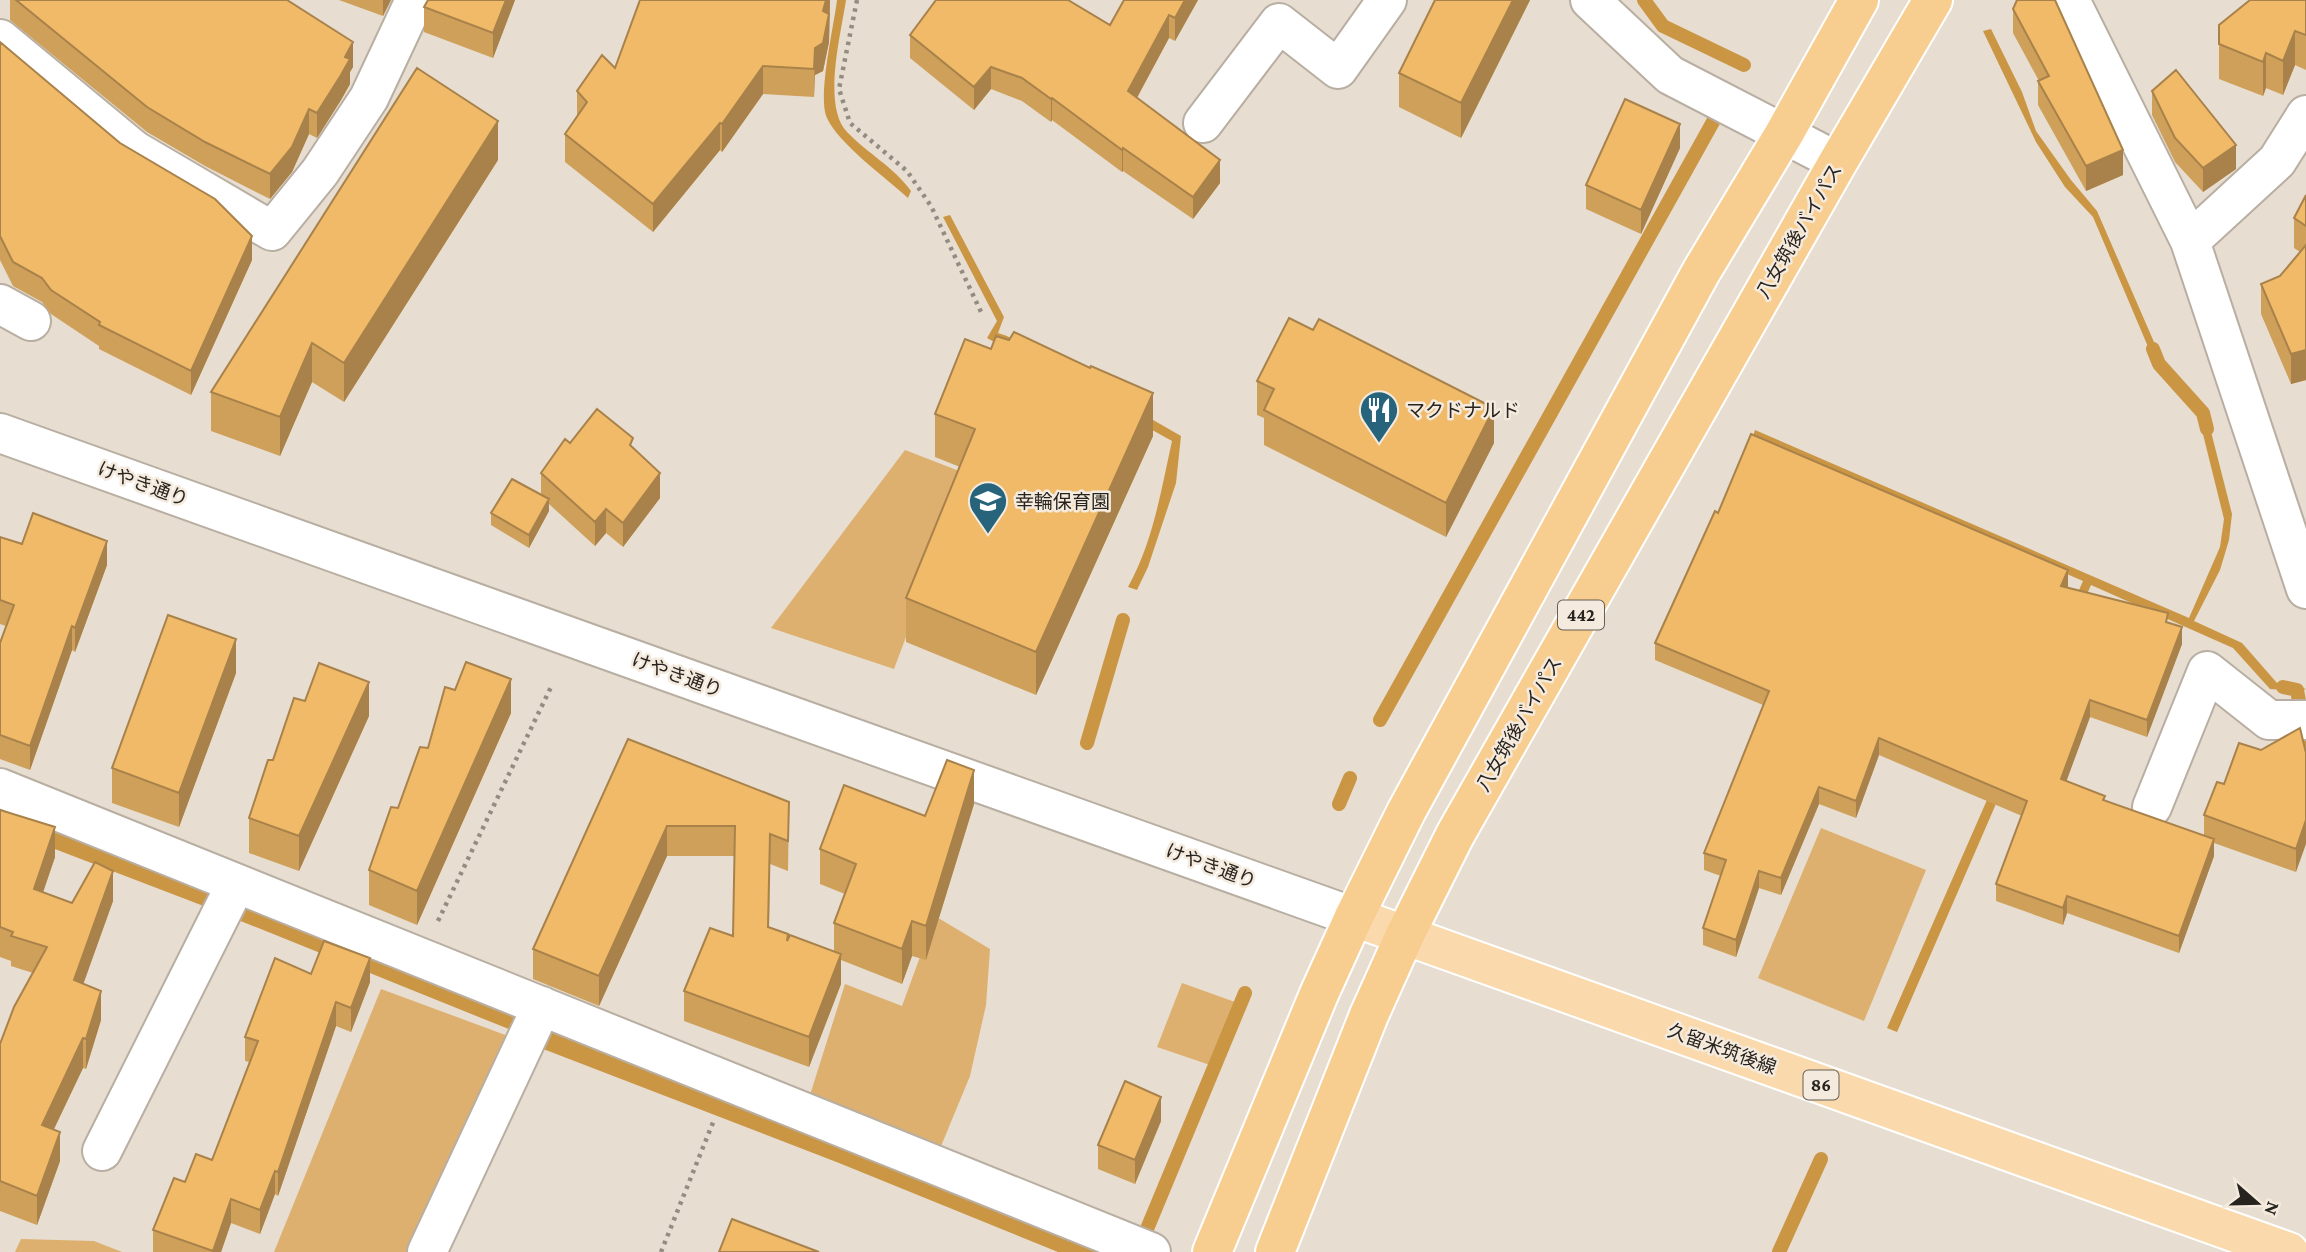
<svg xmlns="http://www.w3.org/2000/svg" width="2306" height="1252" viewBox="0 0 2306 1252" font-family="'Crimson Pro','Noto Sans JP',serif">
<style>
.green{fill:#ddb06f}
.water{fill:#cb9644}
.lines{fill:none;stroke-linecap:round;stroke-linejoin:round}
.stream{stroke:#cb9644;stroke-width:14}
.minor-casing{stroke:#b8aea1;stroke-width:42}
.tertiary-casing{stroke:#b8aea1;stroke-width:42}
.primary-casing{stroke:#fff;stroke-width:42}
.trunk-casing{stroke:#fff;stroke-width:42}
.path{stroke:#938c82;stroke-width:4.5;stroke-dasharray:3.5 5;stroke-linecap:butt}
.minor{stroke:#fff;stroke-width:38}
.tertiary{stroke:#fff;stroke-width:38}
.primary{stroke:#fadaac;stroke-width:38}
.trunk{stroke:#f8ce90;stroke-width:38}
.wall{fill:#cea05a}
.shaded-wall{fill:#a8824a}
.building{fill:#f0ba69;stroke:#a8824a;stroke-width:2}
.labels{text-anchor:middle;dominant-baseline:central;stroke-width:5;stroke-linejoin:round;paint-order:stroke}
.shield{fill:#f4eadd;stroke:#645f57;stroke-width:2}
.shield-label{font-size:18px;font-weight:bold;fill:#27231e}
.street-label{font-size:19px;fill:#27231e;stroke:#f4eadd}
.poi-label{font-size:19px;fill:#27231e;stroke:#f4eadd;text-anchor:start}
</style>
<rect width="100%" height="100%" fill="#e7ddd0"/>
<path class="green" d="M905,450L967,474L894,669L771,628Z
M1821,828L1926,870L1864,1021L1758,978Z
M935,916L990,949L986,1005L970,1076L939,1151L810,1095L845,984L902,1006Z
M1182,983L1235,1002L1210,1065L1157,1047Z
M381,989L511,1037L407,1252H274Z
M21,1239L94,1241L122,1252H15Z"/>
<path class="water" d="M837,0H846C841,34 822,106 847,132C867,153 894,167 911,191L908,198C886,178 838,143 827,118C817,97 834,26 837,0Z
M1991,29L2022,92L2036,131L2071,180L2097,211L2164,365L2157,368L2093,217L2065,187L2036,142L1983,31Z
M950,215L1004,317L998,333L1007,336L1181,436L1176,483L1148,567L1137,590L1128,587C1153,542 1161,491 1172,441L987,338L997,321L943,217Z
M2206,412L2232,514L2229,540L2220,570L2194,621L2242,643L2277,683L2285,682L2306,689L2293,694L2285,690L2270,689L2233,648L2091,585L1897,1032L1887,1028L2083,581L1752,439L1755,430L2189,618L2220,547L2224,519L2198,414Z
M0,806L521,1016L545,1030L1109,1252H1058L839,1163L538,1047L511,1030L201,905L0,828Z"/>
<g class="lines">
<path class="stream" d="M1644,0L1663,26L1744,65
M2153,349L2159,364L2203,413L2207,429
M2283,687L2297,690L2306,741
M1380,720L1714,120
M1087,743L1123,620
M1339,804L1350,778
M1147,1229L1245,993
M1779,1252L1821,1159"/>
<g class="minor-casing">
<path id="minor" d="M1590,0L1670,75L1838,162
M2070,0L2190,241L2306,589
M0,39L134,150L272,231L320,172L369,98L415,0
M1203,123L1279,23L1338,69L1387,0
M2190,241L2277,161L2306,115
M0,304L31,321
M0,788L1151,1252
M2152,807L2207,671L2269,720H2306
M102,1151L236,884
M427,1252L542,1006"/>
</g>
<g class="tertiary-casing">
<path id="tertiary" d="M0,433L1354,917"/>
</g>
<g class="primary-casing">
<path id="primary" d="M1354,917L2289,1252"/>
</g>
<g class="trunk-casing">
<path id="trunk" d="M1212,1252L1319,994L1354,917L1406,812L1701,272L1784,134L1859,0
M1275,1252L1369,1015L1405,935L1455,835L1838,162L1933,0"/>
</g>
<path class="path" d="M857,0L839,89L850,123L907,171L931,206L982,314
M438,921L552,685
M661,1252L714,1120"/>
<use href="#minor" class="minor"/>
<use href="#tertiary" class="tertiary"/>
<use href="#primary" class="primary"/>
<use href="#trunk" class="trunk"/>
</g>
<path class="wall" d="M10,0H287L353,67L350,72V84L341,100L317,138L309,134L292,172L270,199L205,166L147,132L10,20Z
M339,0H391L383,16Z
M515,0L493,58L424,32V7Z
M830,0L829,42L823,71L815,75L814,97L763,94L722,152L720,150L653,232L565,162V134L577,116V91L615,68Z
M1198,0L1175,41L1169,38L1137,98L1220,183L1193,219L1123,171L1122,172L1052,120L1051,122L1022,101L991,89L974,110L910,58V35L1110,25Z
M1435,0H1530L1461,138L1399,107V73Z
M2306,0V70L2295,65L2283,95L2266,88L2263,96L2219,79V25Z
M2013,9L2123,175L2086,191L2038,105V81H2039L2013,33Z
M0,42L252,260L191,395L99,349V346L51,314L42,302L13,286L0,260Z
M2152,91L2236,169L2203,192L2175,162L2152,115Z
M1680,148L1641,234L1586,209V185Z
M498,160L344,402L312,382L280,456L211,431V392Z
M2306,195V380L2291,384L2261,314V284L2280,276L2300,252L2294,248V218Z
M1257,381L1494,443L1446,537L1264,445V418L1257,415Z
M935,414L1153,436L1036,695L906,642V598L960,467L935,457Z
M570,443L633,447L660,498L623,547L606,533L595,546L549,504V511L529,548L491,525V513L541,494V473Z
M1718,513L2067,588L2168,622L2182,644L2147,737L2090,717L2066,781L2105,801L2204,836V815L2224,784L2261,750L2300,728L2296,872L2214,843V856L2179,953L2067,913L2063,925L1996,901V884L2022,816L1879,755L1856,818L1819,804L1781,895L1759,888L1736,957L1703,945V928L1721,876L1704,870V853L1763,705L1655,660V643Z
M0,537L107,565L75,652L72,650L30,770L0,759V644L6,626L0,624Z
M236,673L179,827L112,803V768Z
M511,713L417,925L369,905V870L428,748Z
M369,716L299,871L249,853V818L273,760Z
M628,739L789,802L788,871L770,864L769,927L787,941L834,951V923L845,894L820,884V849L925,816L974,804L926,960L912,956L902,984L841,960V984L809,1067L684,1021V991L733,936L735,856H667L599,1006L533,979V949Z
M0,810L55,857L43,892L72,903L113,901L83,984L101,1020L86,1069L83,1068L54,1129L60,1161L37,1225L0,1211V1044L33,973L11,966V961L0,957Z
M311,974L370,982L351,1032L336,1026L278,1196L275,1194L260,1234L231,1223L221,1252H153V1230L185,1182L212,1160L249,1062L245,1061V1037Z
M1161,1121L1135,1184L1098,1169V1145Z"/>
<path class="shaded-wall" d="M383,0H391L383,16Z
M506,0H515L493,58V33Z
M826,0H830L829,42L823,71L815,75L814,97L815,48Z
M1185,0H1198L1175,41V18Z
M1513,0H1530L1461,138V103Z
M1169,15V38L1128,114V91Z
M2295,31V65L2283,95V61Z
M353,42V67L350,72V84L341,100L317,138V113Z
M2266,53V88L2263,96V62Z
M763,66V94L722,152V124Z
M991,67V89L974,110V87Z
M1052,98V120L1051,122V99Z
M309,109V134L292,172L270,199V174Z
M498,121V160L344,402V363Z
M720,123V150L653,232V204Z
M1680,124V148L1641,234V210Z
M2236,145V169L2203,192V168Z
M1123,148V171L1122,172V150Z
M2123,150V175L2086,191V166Z
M1220,160V183L1193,219V197Z
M252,236V260L191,395V371Z
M312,343V382L280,456V417Z
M2306,350V380L2291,384V354Z
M1153,393V436L1036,695V652Z
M1494,408V443L1446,537V503Z
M660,473V498L623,547V523Z
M549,499V511L529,548V535Z
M606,509V533L595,546V522Z
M107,541V565L75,652V628Z
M2068,570V587L2061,603V586Z
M72,626V650L30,770V746Z
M2182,627V644L2147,737V720Z
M236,639V673L179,827V793Z
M511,679V713L417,925V891Z
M369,682V716L299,871V836Z
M2090,700V717L2061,796V779Z
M1879,738V755L1856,818V801Z
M974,770V804L926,960V926Z
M1819,787V804L1781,895V878Z
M2306,820V844L2296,872V849Z
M667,826V856L599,1006V976Z
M55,827V857L34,919V889Z
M2214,839V856L2179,953V936Z
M113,871V901L74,1010V980Z
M1759,871V888L1736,957V940Z
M2067,896V913L2063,925V908Z
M912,921V956L902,984V949Z
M841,954V984L809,1067V1037Z
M370,958V982L351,1032V1008Z
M101,991V1020L86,1069V1039Z
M336,1002V1026L278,1196V1172Z
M83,1038V1068L42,1154V1125Z
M1161,1097V1121L1135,1184V1160Z
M60,1132V1161L37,1225V1196Z
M275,1171V1194L260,1234V1210Z
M231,1199V1223L221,1252H213Z"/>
<path class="building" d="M16,0H287L353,42L345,57L350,59L341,75L317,113L309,109L292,147L270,174L205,142L147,107Z
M428,0H506L493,33L424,7Z
M640,0H826L823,11L829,14L823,43L815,48L814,69L763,66L722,124L720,123L653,204L565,134L587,102L577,91L602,55L615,68Z
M936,0H1068L1110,25L1124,0H1185L1175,18L1169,15L1128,91L1220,160L1193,197L1123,148L1122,150L1052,98L1051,99L1022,78L991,67L974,87L910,35Z
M1435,0H1513L1461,103L1399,73Z
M2017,0H2055L2123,150L2086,166L2038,81L2049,76L2013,9Z
M2250,0H2306V35L2295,31L2283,61L2266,53L2263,62L2219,44V25Z
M0,42L120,143L215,199L252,236L191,371L99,325L100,322L51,290L42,278L13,262L0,236Z
M417,68L498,121L344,363L312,343L280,417L211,392Z
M2176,70L2236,145L2203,168L2175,138L2152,91Z
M1625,99L1680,124L1641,210L1586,185Z
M2306,195V226L2294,218Z
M2306,245V350L2291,354L2261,284L2280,276Z
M1289,318L1313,330L1319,319L1494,408L1446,503L1264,410L1274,389L1257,381Z
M1014,332L1090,368L1091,366L1153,393L1036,652L906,598L975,429L935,414L965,339L991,349L996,336L1009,340Z
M597,409L633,438L630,445L660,473L623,523L606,509L595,522L541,473L565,439L570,443Z
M1751,434L2068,570L2061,586L2168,613L2166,622L2182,627L2147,720L2090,700L2061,779L2105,796L2103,800L2214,839L2179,936L2067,896L2063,908L1996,884L2027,801L1879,738L1856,801L1819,787L1781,878L1759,871L1736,940L1703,928L1726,860L1704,853L1769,691L1655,643L1715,511L1718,513Z
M512,479L549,499L529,535L491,513Z
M33,513L107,541L75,628L72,626L30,746L0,735V643L14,605L0,600V537L22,544Z
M168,615L236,639L179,793L112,768Z
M466,662L511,679L417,891L369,870L391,807L398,808L420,747L428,748L445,687L455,690Z
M319,663L369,682L299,836L249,818L268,760H273L294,698L305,701Z
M2300,728L2306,753V820L2296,849L2204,815L2217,782L2224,784L2239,743L2261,750Z
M628,739L789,802L788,841L770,834L768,927L788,934L787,941L790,935L841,954L809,1037L684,991L710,928L733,936L735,826H667L599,976L533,949Z
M947,760L974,770L926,926L912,921L902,949L834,923L856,864L820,849L844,785L925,816Z
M0,810L55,827L34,889L72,903L95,862L113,871L74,980L101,991L86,1039L83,1038L42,1125L60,1132L37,1196L0,1181V1044L14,1007L47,947L11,936L13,932L0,927Z
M324,941L370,958L351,1008L336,1002L278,1172L275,1171L260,1210L231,1199L213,1251L153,1230L174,1178L185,1182L196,1154L212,1160L258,1041L245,1037L275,958L311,974Z
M1125,1081L1161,1097L1135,1160L1098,1145Z
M732,1219L819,1252H719Z"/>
<defs>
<g id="restaurant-pin" transform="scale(2.0125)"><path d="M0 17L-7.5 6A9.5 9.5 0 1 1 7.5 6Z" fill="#27647b" stroke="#f4eadd"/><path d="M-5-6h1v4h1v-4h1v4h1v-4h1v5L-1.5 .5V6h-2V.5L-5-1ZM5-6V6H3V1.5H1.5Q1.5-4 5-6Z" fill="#fff"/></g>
<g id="school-pin" transform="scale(2.0125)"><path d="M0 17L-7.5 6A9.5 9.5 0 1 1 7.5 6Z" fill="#27647b" stroke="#f4eadd"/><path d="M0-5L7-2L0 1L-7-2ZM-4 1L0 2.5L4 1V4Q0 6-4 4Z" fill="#fff"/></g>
</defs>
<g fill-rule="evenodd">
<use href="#restaurant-pin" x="1379" y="410"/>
<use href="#school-pin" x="988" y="501"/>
</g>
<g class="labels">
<g class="shield">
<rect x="1558" y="600.5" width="46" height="29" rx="5"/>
<rect x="1803.5" y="1070.5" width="35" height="29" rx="5"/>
</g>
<g class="shield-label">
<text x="1581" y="615">442</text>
<text x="1821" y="1085">86</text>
</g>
<g class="street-label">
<text transform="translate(1799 231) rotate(-60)">八女筑後バイパス</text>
<text transform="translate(143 484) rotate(20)">けやき通り</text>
<text transform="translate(677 675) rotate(20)">けやき通り</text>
<text transform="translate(1519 724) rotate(-60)">八女筑後バイパス</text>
<text transform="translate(1211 866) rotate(20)">けやき通り</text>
<text transform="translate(1722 1049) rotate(20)">久留米筑後線</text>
</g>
<g class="poi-label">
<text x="1406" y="410">マクドナルド</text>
<text x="1015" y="501">幸輪保育園</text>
</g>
</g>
<g transform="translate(2257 1203) rotate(110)" stroke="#f4eadd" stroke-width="5" paint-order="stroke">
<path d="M0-5L12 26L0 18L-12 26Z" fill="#27231e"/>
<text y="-10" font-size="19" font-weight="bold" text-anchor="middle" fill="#27231e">N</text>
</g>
</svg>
